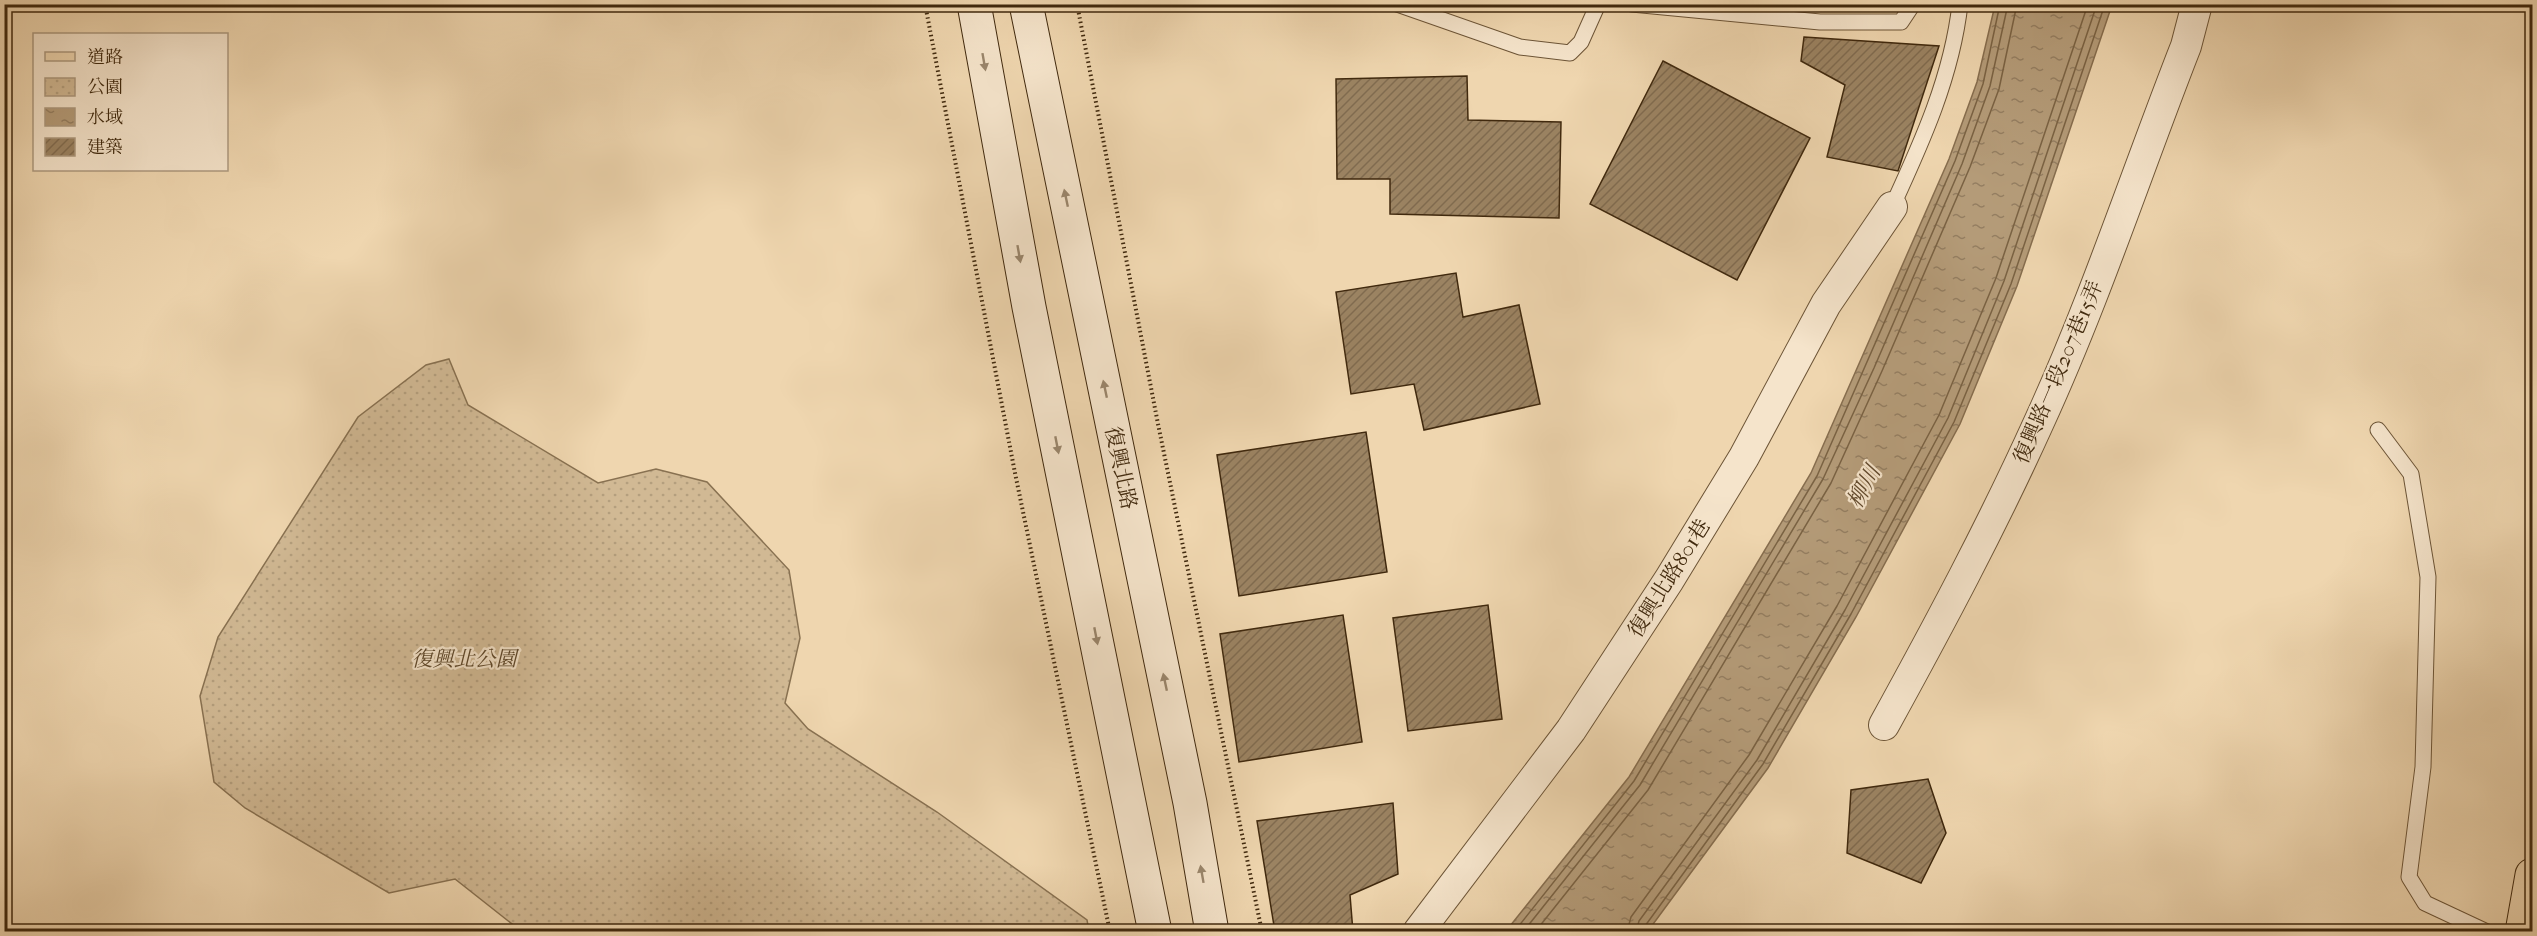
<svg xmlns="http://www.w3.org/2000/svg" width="2537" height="936" viewBox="0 0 2537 936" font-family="'IM FELL French Canon','Noto Serif TC',serif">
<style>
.park{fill:url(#park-dots);stroke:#887151;stroke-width:1.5}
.water{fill:url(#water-ripples);stroke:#866d4e;stroke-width:1.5}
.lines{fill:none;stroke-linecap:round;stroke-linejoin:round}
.shore{stroke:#7a6243;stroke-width:1.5}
.building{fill:url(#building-hatch);stroke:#40290e;stroke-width:1.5}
.lane-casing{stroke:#6c5436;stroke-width:17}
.street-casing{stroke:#6c5436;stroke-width:32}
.secondary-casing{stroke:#40290e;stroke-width:35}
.primary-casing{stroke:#40290e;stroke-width:35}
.path{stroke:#40290e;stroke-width:4;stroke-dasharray:1.5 3;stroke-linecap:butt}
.lane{stroke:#f5e4cb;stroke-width:15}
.street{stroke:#f5e4cb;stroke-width:30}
.secondary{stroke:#f5e4cb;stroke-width:33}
.primary{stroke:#efd6af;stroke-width:33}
.oneway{fill:#9a866c}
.labels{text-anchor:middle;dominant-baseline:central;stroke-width:4.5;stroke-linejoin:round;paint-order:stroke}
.street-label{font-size:21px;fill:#40290e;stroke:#f5e4cb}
.park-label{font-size:21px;font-style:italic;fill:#5d4629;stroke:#f5e4cb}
.water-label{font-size:22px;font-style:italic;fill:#634b2e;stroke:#f5e4cb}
</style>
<defs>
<pattern id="park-dots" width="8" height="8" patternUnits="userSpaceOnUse" patternTransform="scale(1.5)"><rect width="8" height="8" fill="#d1b994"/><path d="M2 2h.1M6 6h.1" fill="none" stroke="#b49f7e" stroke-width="1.8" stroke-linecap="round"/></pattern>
<pattern id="water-ripples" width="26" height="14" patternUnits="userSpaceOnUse" patternTransform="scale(1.5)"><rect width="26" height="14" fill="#b49b78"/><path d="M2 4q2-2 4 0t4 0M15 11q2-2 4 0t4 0" fill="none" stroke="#947e61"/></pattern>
<pattern id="building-hatch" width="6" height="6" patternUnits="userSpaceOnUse" patternTransform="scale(1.5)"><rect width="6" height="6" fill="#9b8362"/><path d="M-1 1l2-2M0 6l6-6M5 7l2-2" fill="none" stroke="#806b4f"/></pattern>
</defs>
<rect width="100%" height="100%" fill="#efd6af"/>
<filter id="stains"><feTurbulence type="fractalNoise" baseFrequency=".00333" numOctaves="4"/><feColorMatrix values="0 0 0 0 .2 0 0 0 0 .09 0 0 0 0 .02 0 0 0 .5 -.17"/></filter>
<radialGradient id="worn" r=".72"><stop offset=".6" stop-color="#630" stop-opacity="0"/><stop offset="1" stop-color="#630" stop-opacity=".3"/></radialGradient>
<path class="park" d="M449,359L468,405L598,483L656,469L707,482L789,570L800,638L785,703L808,729L937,812L1087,920L1089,931H521L455,879L389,893L245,808L214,782L200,696L218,637L358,417L426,365Z"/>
<path class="water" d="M1995,5H2112L2017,286L1960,424L1856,617L1768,768L1648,931H1506L1629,777L1811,473L1949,159L1977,82Z"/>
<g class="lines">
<path class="shore" d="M1514,932L1634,781L1817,476L1955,161L1983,84L2000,4
M1523,932L1640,785L1823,479L1874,368L1962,164L1990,86L2008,4
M1535,932L1648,790L1831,483L1882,371L1970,167L1999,89L2017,4
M1627,932L1631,917L1749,755L1837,606L1939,415L1996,278L2088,4
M1636,932L1639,921L1757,760L1845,610L1948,418L2004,281L2097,4
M1643,932L1645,926L1763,764L1851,614L1954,422L2011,284L2105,4"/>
</g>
<path class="building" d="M1804,37L1939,46L1898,171L1827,157L1845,85L1801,61Z
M1663,61L1810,138L1737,280L1590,204Z
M1467,76L1468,120L1561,122L1559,218L1390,214V179H1337L1336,79Z
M1456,273L1463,317L1519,305L1540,404L1424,430L1414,384L1351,394L1336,292Z
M1366,432L1387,572L1239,596L1217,455Z
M1488,605L1502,719L1408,731L1393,618Z
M1343,615L1362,742L1239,762L1220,634Z
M1928,779L1946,833L1921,883L1847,853L1851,790Z
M1393,803L1398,874L1350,895L1353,932H1275L1257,821Z"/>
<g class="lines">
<g class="lane-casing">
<path id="lane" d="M1397,4L1520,47L1570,53L1581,42L1598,4
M1632,4L1820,22H1901L1913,4
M1892,207C1922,142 1952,76 1960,4
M2378,430L2411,474L2428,577L2423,767L2409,877L2425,903L2487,932"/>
</g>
<g class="street-casing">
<path id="street" d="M1884,725C1939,625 1992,526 2039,422C2095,300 2137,171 2186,46L2197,4
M1418,932L1571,730L1669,580L1744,457L1826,304L1892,207"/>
</g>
<g class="secondary-casing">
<path id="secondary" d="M974,4L1029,307L1155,932
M1026,4L1190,803L1212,932"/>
</g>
<g class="primary-casing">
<path id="primary" d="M2522,932L2532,875"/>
</g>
<path class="path" d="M925,4L1015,473L1110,932
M1077,4L1158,424L1262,932"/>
<use href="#lane" class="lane"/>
<use href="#street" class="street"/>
<use href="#secondary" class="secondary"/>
<use href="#primary" class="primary"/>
</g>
<defs><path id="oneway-solid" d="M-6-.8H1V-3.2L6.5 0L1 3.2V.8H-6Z" transform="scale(1.5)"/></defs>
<g class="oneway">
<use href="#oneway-solid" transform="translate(984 62) rotate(80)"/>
<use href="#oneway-solid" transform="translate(1066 198) rotate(-102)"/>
<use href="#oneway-solid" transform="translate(1019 254) rotate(80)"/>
<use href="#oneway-solid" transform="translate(1105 389) rotate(-102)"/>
<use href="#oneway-solid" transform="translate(1057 445) rotate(79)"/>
<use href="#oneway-solid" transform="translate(1096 636) rotate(79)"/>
<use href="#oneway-solid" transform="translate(1165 682) rotate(-102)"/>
<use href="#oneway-solid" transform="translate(1202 874) rotate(-100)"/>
</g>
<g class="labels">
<g class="street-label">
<text transform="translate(2058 372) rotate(-67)">復興路一段207巷15弄</text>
<text transform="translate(1121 468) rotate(78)">復興北路</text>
<text transform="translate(1669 578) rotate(-58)">復興北路801巷</text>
</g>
<g class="park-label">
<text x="464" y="659">復興北公園</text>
</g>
<g class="water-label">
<text transform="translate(1864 487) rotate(-62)">柳川</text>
</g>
</g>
<rect width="2537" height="936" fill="none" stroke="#efd6af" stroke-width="24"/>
<rect x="6" y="6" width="2525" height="924" fill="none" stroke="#40290e" stroke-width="3"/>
<rect x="12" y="12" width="2513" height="912" fill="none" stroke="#40290e" stroke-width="1.5"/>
<rect x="33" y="33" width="195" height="138" fill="#f5e4cb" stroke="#ad997f" stroke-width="1.5"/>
<rect x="45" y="52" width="30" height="9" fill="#efd6af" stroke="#ad997f" stroke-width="1.5"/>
<text x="87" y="63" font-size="18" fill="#40290e">道路</text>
<rect x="45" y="78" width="30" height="18" fill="url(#park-dots)" stroke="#ad997f" stroke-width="1.5"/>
<text x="87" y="93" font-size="18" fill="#40290e">公園</text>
<rect x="45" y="108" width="30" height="18" fill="url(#water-ripples)" stroke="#ad997f" stroke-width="1.5"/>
<text x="87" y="123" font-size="18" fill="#40290e">水域</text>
<rect x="45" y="138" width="30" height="18" fill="url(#building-hatch)" stroke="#ad997f" stroke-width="1.5"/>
<text x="87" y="153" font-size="18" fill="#40290e">建築</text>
<rect width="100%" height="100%" filter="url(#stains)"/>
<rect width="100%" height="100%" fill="url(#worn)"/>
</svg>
